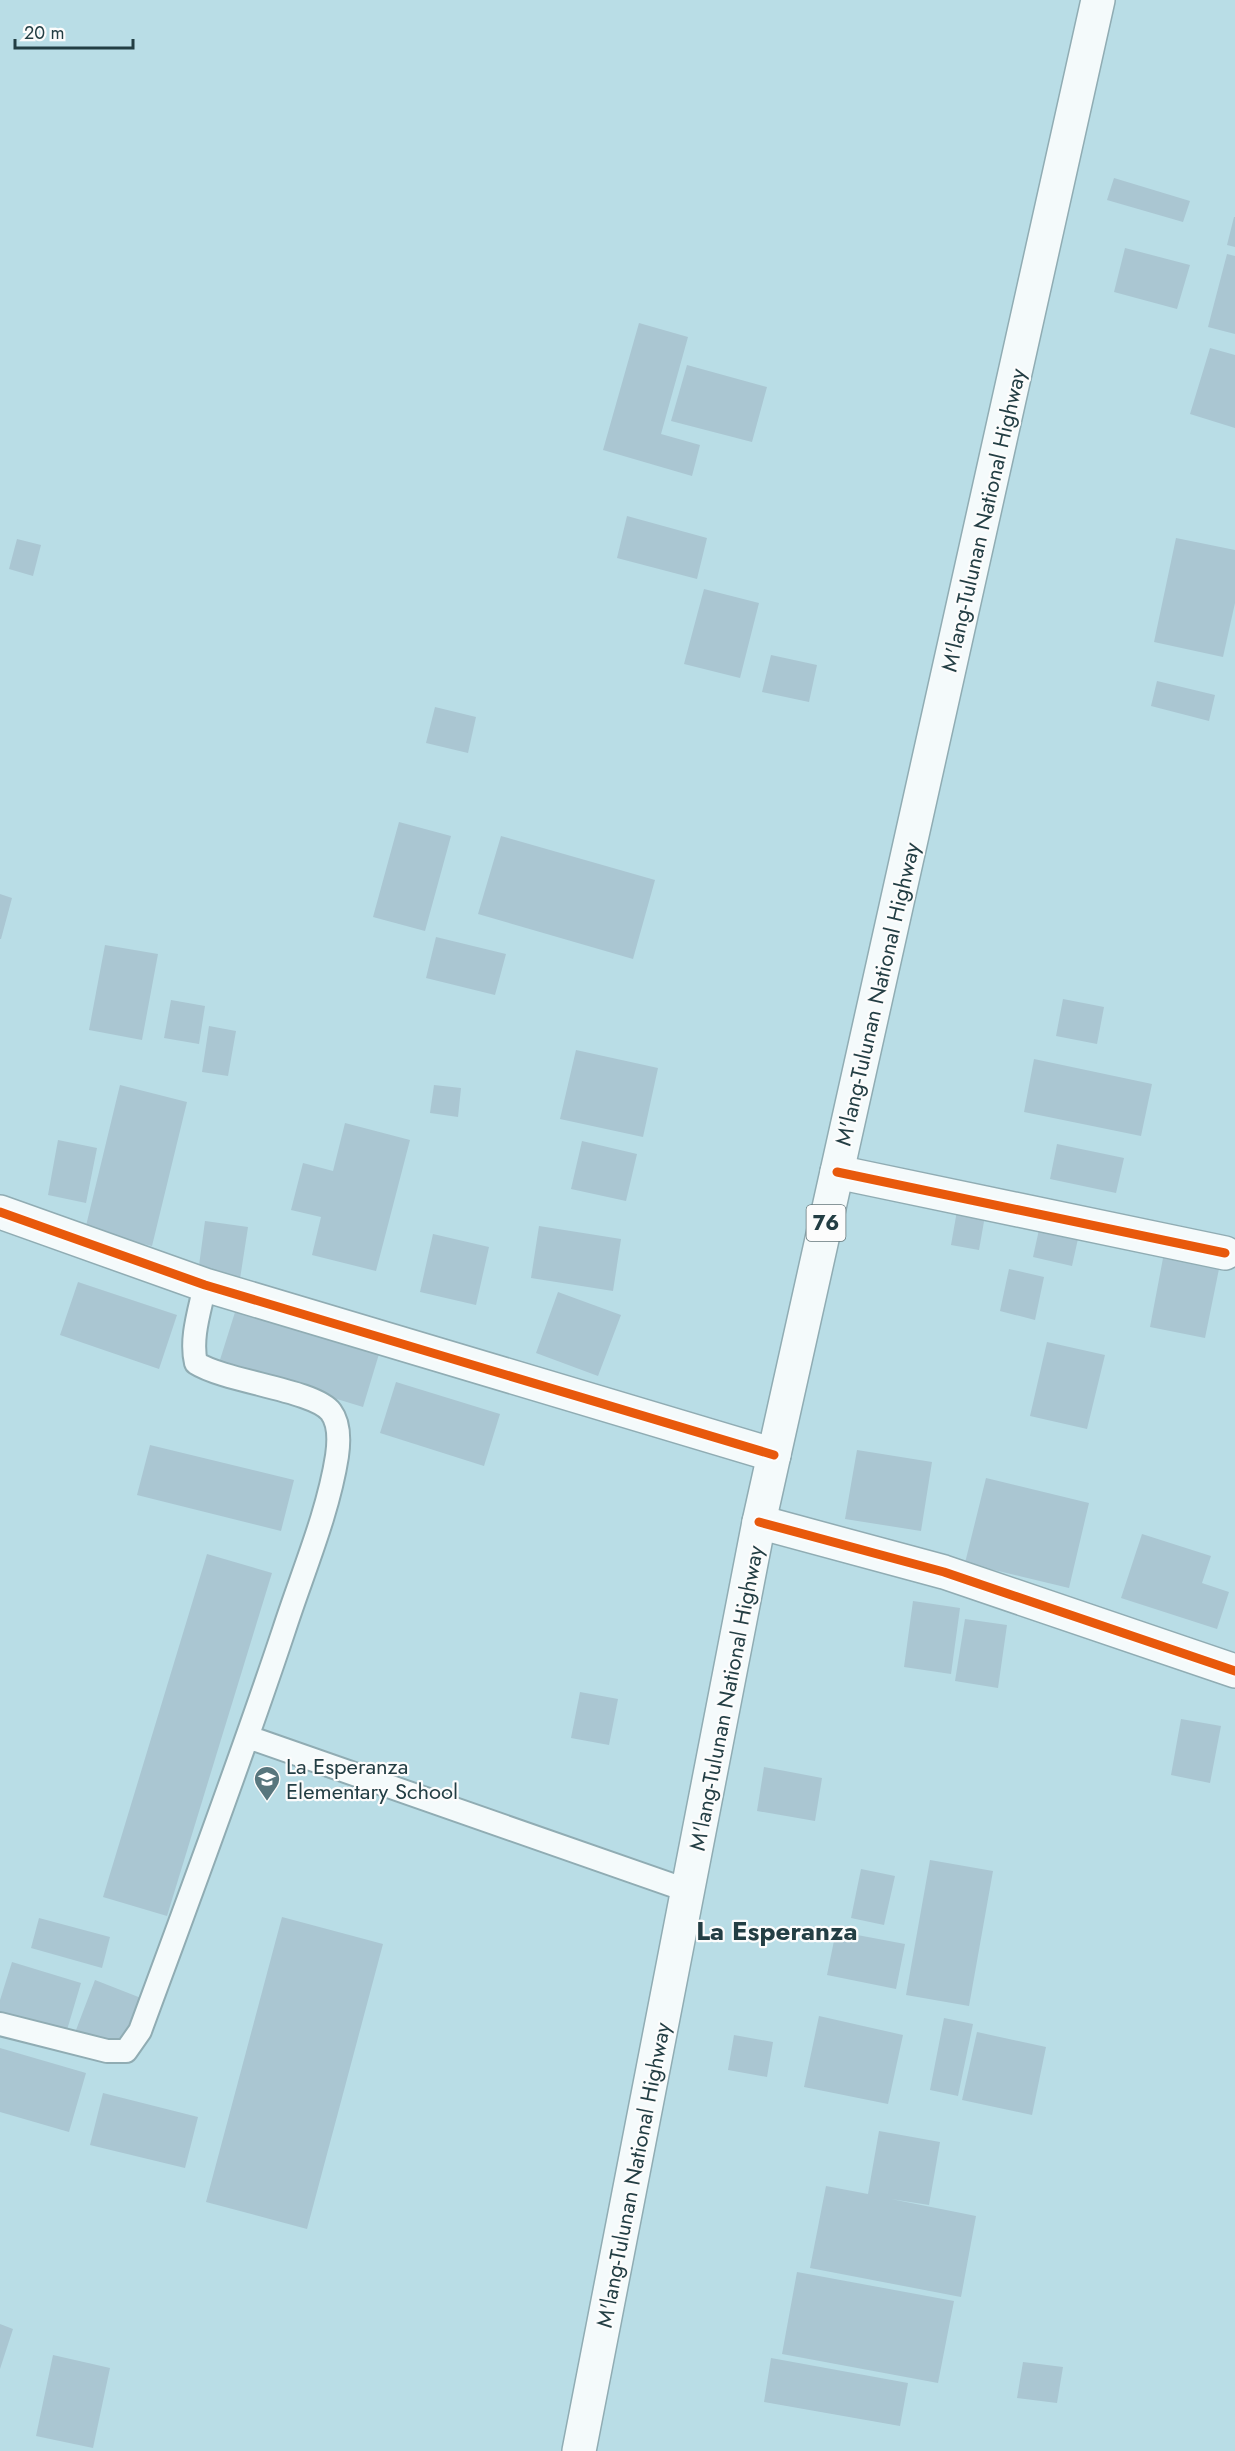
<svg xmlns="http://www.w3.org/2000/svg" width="1235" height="2451" viewBox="0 0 1235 2451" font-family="Jost,sans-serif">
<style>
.building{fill:#aac6d2}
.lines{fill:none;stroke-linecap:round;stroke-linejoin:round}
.service-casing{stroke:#90acb3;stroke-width:26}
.minor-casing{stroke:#90acb3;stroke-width:36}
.trunk-casing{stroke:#90acb3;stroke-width:36}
.service{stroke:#f4fafb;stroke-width:22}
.minor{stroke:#f4fafb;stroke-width:33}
.trunk{stroke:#f4fafb;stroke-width:33}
.cycleway-casing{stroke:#fcfcfc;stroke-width:13}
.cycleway{stroke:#e8590c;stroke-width:9}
.labels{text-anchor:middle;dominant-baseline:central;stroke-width:4.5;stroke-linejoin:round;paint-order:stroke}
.shield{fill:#fcfcfc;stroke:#64777b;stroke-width:1.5}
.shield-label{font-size:21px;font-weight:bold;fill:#233e44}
.street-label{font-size:22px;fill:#233e44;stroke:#fcfcfc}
.poi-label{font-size:22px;fill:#233e44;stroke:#fcfcfc;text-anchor:start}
.quarter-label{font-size:26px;font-weight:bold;fill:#233e44;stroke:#fcfcfc}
</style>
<rect width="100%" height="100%" fill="#b9dde6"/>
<path class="building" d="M1114,178L1190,201L1183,222L1107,200Z
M1234,217H1235V247L1227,245Z
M1125,248L1190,265L1177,309L1114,292Z
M1227,254L1235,256V334L1208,327Z
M639,323L688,337L661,434L700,445L692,476L603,450Z
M1210,348L1235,355V428L1190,414Z
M687,365L767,387L752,442L671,421Z
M627,516L707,538L697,579L617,558Z
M1176,538L1235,550V603L1223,657L1154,642Z
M17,539L41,545L33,576L9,569Z
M704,589L759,603L740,678L684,664Z
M771,655L817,665L809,702L762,692Z
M1157,681L1215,695L1209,721L1151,706Z
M435,707L476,717L468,753L426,743Z
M399,822L451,836L425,931L373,917Z
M501,836L655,880L633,959L478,914Z
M0,894L12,898L1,939H0Z
M436,937L506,954L495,995L426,978Z
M105,945L158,954L142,1040L89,1030Z
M1063,999L1104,1007L1097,1044L1056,1036Z
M171,1000L205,1006L199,1044L164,1038Z
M209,1026L236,1031L228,1076L202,1072Z
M576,1050L658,1068L643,1137L560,1119Z
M1034,1059L1152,1084L1141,1136L1024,1112Z
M120,1085L187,1102L152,1246L85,1230Z
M434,1085L461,1088L458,1117L430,1113Z
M345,1123L410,1140L376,1271L312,1255L321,1217L291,1210L303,1163L333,1171Z
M58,1140L97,1148L86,1203L48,1195Z
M582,1141L637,1154L626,1201L571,1189Z
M1057,1144L1124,1158L1116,1193L1050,1179Z
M958,1205L986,1210L979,1250L951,1245Z
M205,1221L248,1227L240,1279L198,1273Z
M1040,1225L1079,1234L1072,1266L1033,1257Z
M539,1226L621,1239L613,1291L531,1278Z
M433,1234L489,1247L476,1305L420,1292Z
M1164,1253L1220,1264L1205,1338L1150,1327Z
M1009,1269L1044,1277L1035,1320L1000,1311Z
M78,1282L177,1315L159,1369L60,1335Z
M558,1292L621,1315L598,1376L536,1353Z
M236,1309L379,1354L363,1407L219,1363Z
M1047,1342L1105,1355L1087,1429L1030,1416Z
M396,1382L500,1414L484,1466L380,1433Z
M150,1445L294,1480L281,1531L137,1495Z
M857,1450L932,1462L921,1531L845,1519Z
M986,1478L1089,1503L1069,1588L965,1563Z
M1142,1534L1211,1556L1202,1583L1229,1592L1217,1629L1121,1598Z
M207,1554L272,1573L167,1916L103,1897Z
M913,1601L960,1608L951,1674L904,1667Z
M965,1619L1007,1625L998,1688L955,1681Z
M580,1692L618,1699L609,1745L571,1738Z
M1181,1719L1221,1726L1210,1783L1171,1775Z
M764,1767L822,1778L815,1821L757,1811Z
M930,1860L993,1871L969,2006L906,1995Z
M861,1869L895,1876L884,1925L851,1918Z
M282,1917L383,1944L307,2229L206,2202Z
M39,1918L110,1937L102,1968L31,1948Z
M836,1931L905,1944L896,1989L827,1975Z
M12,1962L81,1983L64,2040L0,2021V2000Z
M95,1980L141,1998L122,2047L76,2030Z
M819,2016L903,2035L888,2104L804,2087Z
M944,2018L973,2024L958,2096L930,2090Z
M977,2032L1046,2047L1032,2115L962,2100Z
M734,2035L773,2042L767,2077L728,2070Z
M0,2048L86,2073L69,2132L0,2112Z
M103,2093L198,2117L185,2168L90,2145Z
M879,2131L940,2142L929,2205L891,2199L976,2216L961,2297L810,2268L826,2186L868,2194Z
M797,2272L954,2301L938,2383L782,2354Z
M0,2324L13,2329L0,2369Z
M53,2355L110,2368L93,2448L36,2436Z
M771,2358L908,2383L900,2426L764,2402Z
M1023,2362L1063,2367L1057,2403L1017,2398Z"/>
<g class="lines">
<g class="service-casing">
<path id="service" d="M248,1737L689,1891
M0,2024L107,2051H126L140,2031C189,1898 239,1765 284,1630C302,1574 328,1514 337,1456C339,1442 340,1424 331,1412C315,1390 226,1382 196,1363C190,1338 200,1310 205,1285"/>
</g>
<g class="minor-casing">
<path id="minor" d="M837,1172L1225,1253
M0,1212L205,1285L774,1455
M759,1522L944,1572L1235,1671"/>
</g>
<g class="trunk-casing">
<path id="trunk" d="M579,2451L759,1522L1098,0"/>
</g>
<use href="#service" class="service"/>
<use href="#minor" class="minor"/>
<use href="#trunk" class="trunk"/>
<g class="cycleway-casing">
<path id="cycleway" d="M837,1172L1225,1253
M0,1212L205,1285L774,1455
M759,1522L944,1572L1235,1671"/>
</g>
<use href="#cycleway" class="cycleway"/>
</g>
<defs>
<g id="school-pin" transform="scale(1.35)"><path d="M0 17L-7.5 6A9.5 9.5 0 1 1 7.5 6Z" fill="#58767d" stroke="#fcfcfc"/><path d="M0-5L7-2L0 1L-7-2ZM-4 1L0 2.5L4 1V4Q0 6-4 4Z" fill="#fff"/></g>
</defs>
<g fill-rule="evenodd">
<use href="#school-pin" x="267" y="1779"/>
</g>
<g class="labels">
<rect class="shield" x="806.5" y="1205" width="39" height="36" rx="4.5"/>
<g class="shield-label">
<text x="826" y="1223">76</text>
</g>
<g class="street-label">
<text transform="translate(983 520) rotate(-77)">M'lang-Tulunan National Highway</text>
<text transform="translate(877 994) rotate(-77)">M'lang-Tulunan National Highway</text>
<text transform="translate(726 1698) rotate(-79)">M'lang-Tulunan National Highway</text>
<text transform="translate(633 2175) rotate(-79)">M'lang-Tulunan National Highway</text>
</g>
<g class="poi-label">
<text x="286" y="1766">La Esperanza<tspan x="286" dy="25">Elementary School</tspan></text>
</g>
<g class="quarter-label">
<text x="777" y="1931">La Esperanza</text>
</g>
</g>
<path d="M15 39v9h118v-9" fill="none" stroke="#233e44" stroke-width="3"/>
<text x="24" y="39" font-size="18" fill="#233e44" stroke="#fcfcfc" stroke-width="4.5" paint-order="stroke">20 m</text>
</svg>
